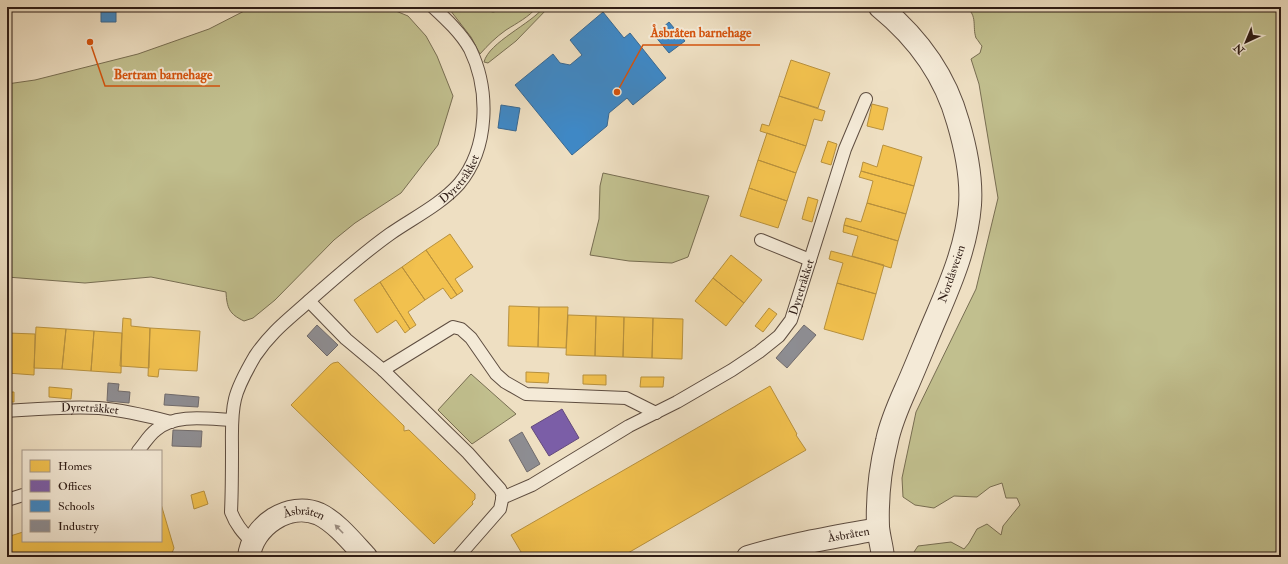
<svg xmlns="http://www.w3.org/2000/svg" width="1288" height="564" viewBox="0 0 1288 564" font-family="'IM FELL Double Pica',serif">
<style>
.green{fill:#c1bf8e;stroke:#786e52}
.homes{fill:#f2c14e;stroke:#b7903d}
.offices{fill:#7b5ea7;stroke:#644a7b}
.schools{fill:#3f88c5;stroke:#3a6890}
.industry{fill:#8d8d92;stroke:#706b6c}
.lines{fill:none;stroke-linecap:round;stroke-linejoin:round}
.service-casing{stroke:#5e4d40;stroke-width:14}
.minor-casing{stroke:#5e4d40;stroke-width:24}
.service{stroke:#f4ead7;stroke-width:12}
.minor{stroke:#f4ead7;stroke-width:22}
.oneway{fill:#9b8d80}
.labels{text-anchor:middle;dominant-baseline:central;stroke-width:4;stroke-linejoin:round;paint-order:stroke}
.street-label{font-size:12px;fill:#2e1c15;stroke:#f4ead7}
.leader{fill:none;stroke:#d5530d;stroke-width:1.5}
.callout-dot{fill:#d5530d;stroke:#f4ead7;stroke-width:1.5}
.callout-label{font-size:13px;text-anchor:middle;font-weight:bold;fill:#d5530d;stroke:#f4ead7;stroke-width:4;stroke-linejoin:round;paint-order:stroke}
</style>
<rect width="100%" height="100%" fill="#eedfc2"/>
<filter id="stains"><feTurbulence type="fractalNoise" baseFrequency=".005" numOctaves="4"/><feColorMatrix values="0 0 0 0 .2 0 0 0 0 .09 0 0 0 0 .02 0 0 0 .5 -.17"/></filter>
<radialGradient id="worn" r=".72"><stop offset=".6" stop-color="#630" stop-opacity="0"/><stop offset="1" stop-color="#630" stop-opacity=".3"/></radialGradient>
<path class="green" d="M252,7H386L408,16L426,36L437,56L453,96L438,145L401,193L355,223L334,240L275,300L253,318L244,321C229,314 227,308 226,292L151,277L85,283L7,277V84L35,80L138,54L209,29Z
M449,7H473L493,12L515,7H537C529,17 517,23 506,30C496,37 488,45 480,54L471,37L450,10Z
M544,7H549L516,41L488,63L484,62C489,42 531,24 544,7Z
M966,7H1281V557H913L912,555L918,546L951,542L964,549L969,543L977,529L987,524L1001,535L1003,526L1020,505L1017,498H1006L1002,483L990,487L977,497L954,496L934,508L915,505L903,497L902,478L916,412L976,289L998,198L979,84L971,59L980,53L982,46C980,44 978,40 976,38C972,26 978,16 966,7Z
M603,173L709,196L688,257L672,263L629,261L590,255L599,219L600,186Z
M471,374L516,414L472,444L438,410Z"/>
<path class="homes" d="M791,60L830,73L818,108L779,96Z
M779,96L825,111L822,121L814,119L806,146L760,131L762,124L769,126Z
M872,104L888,108L883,130L867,126Z
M767,133L806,146L796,173L758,160Z
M828,141L837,144L831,165L821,162Z
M883,145L922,157L914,186L861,171L863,162L877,167Z
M758,160L796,173L787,201L749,188Z
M861,171L914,186L906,214L867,203L873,181L859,177Z
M749,188L787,201L778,228L740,216Z
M808,197L818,200L812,222L802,219Z
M867,203L906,214L898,241L844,225L846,218L861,222Z
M844,225L898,241L891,268L852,256L858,236L843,232Z
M450,234L473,267L455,279L463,291L457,295L426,250Z
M426,250L457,295L451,299L443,288L425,300L402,267Z
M831,251L884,265L876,294L837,283L843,263L829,259Z
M731,255L762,280L744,303L713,278Z
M402,267L425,300L408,312L416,325L410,329L380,282Z
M713,278L744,303L726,326L695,301Z
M380,282L410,329L405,333L396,320L377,333L354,300Z
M837,283L876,294L863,340L824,329Z
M509,306L539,307L538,347L508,346Z
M539,307H568L566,348L538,347Z
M769,308L777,314L763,332L755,326Z
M568,315L596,316L595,356L566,355Z
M596,316L624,317L623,357L595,356Z
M624,317L653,318L652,358L623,357Z
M123,318L131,319V326L150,328L149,368L120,366Z
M653,318L683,319L682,359L652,358Z
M36,327L66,329L62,369L34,368Z
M150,328L200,331L197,371L159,369L158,377L148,376Z
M66,329L94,331L91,371L62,369Z
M94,331L122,333L121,373L91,371Z
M8,333L35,334L34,375L7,373Z
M338,362L404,426V431L409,430L475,494V499L472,502L473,504L434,544L291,405L330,365L333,363Z
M526,372L549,373L548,383L526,382Z
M583,375H606V385L583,384Z
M641,377H664L663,387H640Z
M770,386L797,434L796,435L806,450L621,557H524L511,535Z
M49,387L72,389L71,399L49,397Z
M7,392H14V402H7Z
M204,491L208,504L194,509L191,495Z
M161,504L174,548L172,553L161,557H7V537L23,532V541H161Z"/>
<path class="offices" d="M562,409L579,438L549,456L531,427Z"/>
<path class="schools" d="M101,7L116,8V22H101Z
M603,12L624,38L630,33L666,78L633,105L627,98L609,113L607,126L572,155L515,85L553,54L560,63L570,65L582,55L570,40Z
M669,22L685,41L669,53L654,35Z
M501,105L520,108L516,131L498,128Z"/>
<path class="industry" d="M317,325L338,345L327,356L307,336Z
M804,325L816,335L787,368L776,358Z
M108,383L119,384L118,391L130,392L129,403L107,401Z
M165,394L199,397L198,407L164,405Z
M173,430L202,431L201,447L172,446Z
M522,432L540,464L527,472L509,440Z"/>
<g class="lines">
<g class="service-casing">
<g id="service">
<path d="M761,240L810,260"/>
<path d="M309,301L346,339L383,370L468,453L500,489L503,495L500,509L458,557"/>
<path d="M383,370L453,327L461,329L471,338L496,374L505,382L526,394L626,398L656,413"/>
<path id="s1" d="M7,411C37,409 68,406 99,408C123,410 148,416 171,422"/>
<path d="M138,451C144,444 149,435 156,430C175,413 209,419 232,420"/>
<path id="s2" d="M502,498L532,485L629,426L677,402L732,370L759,352L779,336L791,320L845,149L866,99"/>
<path d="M7,500L23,495"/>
<path id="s3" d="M252,542C243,533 236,525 231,512C232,491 232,470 232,449C232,432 231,415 235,399C238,386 248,368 255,356C272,331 288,320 310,300C336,277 362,254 390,234C413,218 440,205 459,184C489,148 490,90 470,49C461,33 446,19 433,7"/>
</g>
</g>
<g class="minor-casing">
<g id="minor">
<path d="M880,7C918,38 945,75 958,122C966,149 972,177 970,205C967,244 952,280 937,315C927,338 918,361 908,384C900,402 891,421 887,441C880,469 877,499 878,527C879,537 882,547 883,557"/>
<path id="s4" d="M249,557C252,526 289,501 319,514C336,522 353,543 366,557"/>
<path id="s5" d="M748,557C790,544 835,537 878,529"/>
</g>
</g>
<use href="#service" class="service"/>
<use href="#minor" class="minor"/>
</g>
<defs><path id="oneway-solid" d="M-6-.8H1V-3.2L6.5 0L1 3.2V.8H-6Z"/></defs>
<use class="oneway" href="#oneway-solid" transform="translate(339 529) rotate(-134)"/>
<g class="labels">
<g class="street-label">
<text stroke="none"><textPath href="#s3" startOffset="470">Dyretråkket</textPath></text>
<text transform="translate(952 274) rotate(-71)">Nordåsveien</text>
<text stroke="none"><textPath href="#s2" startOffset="376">Dyretråkket</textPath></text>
<text stroke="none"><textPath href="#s1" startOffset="83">Dyretråkket</textPath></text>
<text stroke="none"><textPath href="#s4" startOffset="79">Åsbråten</textPath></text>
<text stroke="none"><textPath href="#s5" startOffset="103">Åsbråten</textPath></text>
</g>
</g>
<path class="leader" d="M617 92L643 45H760M90 42L105 86H220"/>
<g class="callout-dot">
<circle cx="617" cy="92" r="4"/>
<circle cx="90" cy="42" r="4"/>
</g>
<g class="callout-label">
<text x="701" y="37">Åsbråten barnehage</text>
<text x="163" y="79">Bertram barnehage</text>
</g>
<rect width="1288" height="564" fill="none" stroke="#eedfc2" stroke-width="24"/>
<rect x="8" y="8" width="1272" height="548" fill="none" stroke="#2e1c15" stroke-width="2"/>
<rect x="12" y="12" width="1264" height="540" fill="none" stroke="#2e1c15"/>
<rect x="22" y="450" width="140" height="92" fill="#f4ead7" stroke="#a59889"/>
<rect x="30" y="460" width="20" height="12" fill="#f2c14e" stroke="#a59889"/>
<text x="58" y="470" font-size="12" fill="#2e1c15">Homes</text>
<rect x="30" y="480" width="20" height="12" fill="#7b5ea7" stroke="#a59889"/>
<text x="58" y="490" font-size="12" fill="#2e1c15">Offices</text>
<rect x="30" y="500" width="20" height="12" fill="#3f88c5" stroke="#a59889"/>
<text x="58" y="510" font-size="12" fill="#2e1c15">Schools</text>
<rect x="30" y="520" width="20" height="12" fill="#8d8d92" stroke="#a59889"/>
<text x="58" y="530" font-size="12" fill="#2e1c15">Industry</text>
<g transform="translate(1246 42) rotate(224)" stroke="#f4ead7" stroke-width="3" paint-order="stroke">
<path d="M0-3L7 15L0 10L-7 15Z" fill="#2e1c15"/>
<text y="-6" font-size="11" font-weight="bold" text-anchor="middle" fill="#2e1c15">N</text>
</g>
<rect width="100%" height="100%" filter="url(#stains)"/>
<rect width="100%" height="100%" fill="url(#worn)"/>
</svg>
